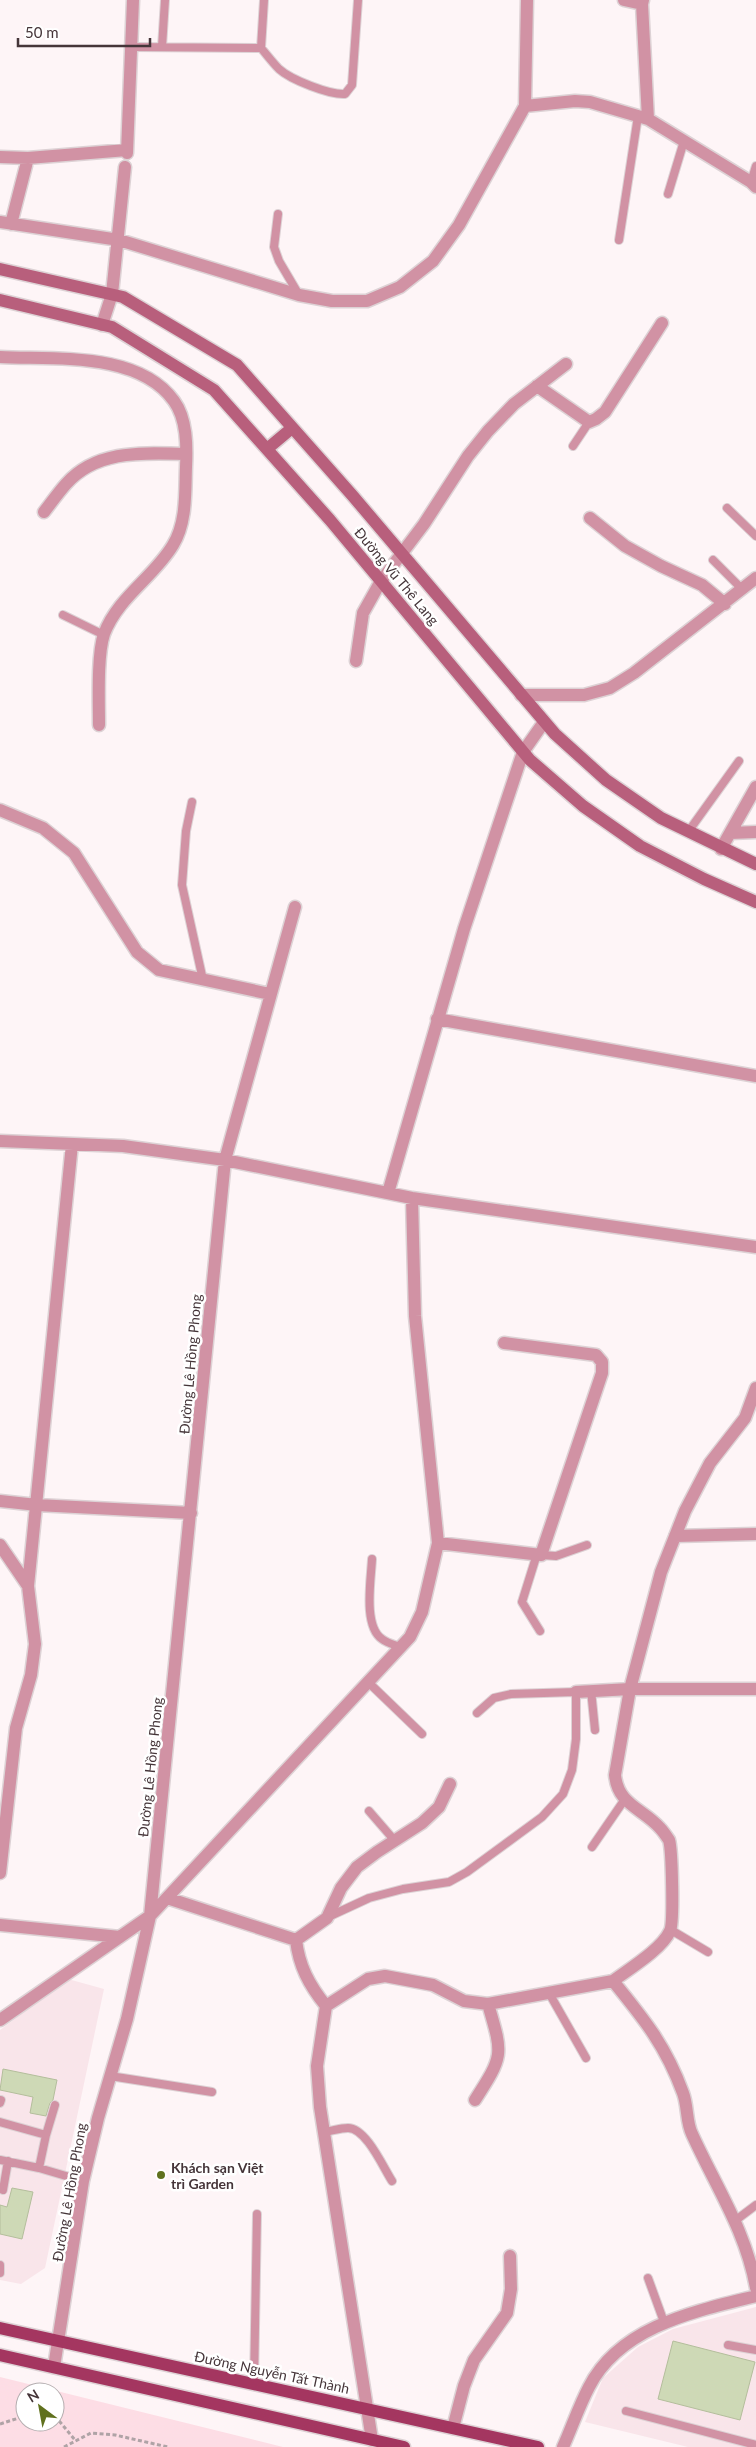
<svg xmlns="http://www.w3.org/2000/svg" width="756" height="2447" viewBox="0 0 756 2447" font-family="Lato,sans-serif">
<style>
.built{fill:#f9e5ea}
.green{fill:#fddde5;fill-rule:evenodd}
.building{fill:#ced9b6;stroke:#b4be9c}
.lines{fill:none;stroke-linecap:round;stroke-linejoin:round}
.lane-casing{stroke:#ddd2d5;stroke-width:10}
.street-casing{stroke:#ddd2d5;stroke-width:15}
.secondary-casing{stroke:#ddd2d5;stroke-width:15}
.primary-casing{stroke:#ddd2d5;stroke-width:15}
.path{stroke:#afa3a6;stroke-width:3;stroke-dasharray:4 2.5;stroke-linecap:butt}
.lane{stroke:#d192a4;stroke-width:8}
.street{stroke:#d192a4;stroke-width:12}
.secondary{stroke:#b85f7c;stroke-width:12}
.primary{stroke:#a43660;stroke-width:12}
.poi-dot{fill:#60711e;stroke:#fff;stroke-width:2}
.labels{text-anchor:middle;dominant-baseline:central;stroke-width:5;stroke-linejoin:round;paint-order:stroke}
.street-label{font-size:14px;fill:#453539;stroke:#fff}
.poi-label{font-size:14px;font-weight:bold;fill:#453539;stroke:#fff;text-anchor:start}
</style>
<rect width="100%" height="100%" fill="#fef5f7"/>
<path class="built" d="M68,1979L104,1989L45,2268L21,2284L0,2280V2030Z
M756,2307V2447H688L585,2422L603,2378L638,2347L673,2329Z"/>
<path class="green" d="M0,2377L283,2447H0ZM25,2392H55V2422H25Z"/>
<path class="building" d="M3,2069L57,2080L53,2100L50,2103L46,2116L30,2113L33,2097L0,2090Z
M12,2188L33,2192L22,2239L0,2234V2205L7,2207Z
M673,2341L755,2362L740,2420L658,2399Z"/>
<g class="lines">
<g class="lane-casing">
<path id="lane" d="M131,47L261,48L264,0
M162,47L165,0
M261,48C267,55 273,63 279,69C291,80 330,95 345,94L352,85L358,0
M751,182L756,166
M668,194L684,141
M278,214L274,247L279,261L299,295
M619,240L638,116
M573,446L589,422
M727,508L756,536
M713,560L743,590
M63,615L104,635
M192,802L186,831L182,885L203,980
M688,832L739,761
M537,1554L522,1602L540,1631
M541,1555L556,1556L587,1545
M372,1559C371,1580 363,1626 382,1639C387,1643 395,1645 400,1647
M368,1682L422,1734
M591,1690L595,1730
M369,1811L395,1841
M592,1847L625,1799
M328,1917L369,1898L403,1889L449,1882L467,1872L542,1817L563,1794L572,1770L576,1739V1692L511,1694L494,1698L477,1713
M671,1930L708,1952
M549,1993L586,2058
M110,2076L212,2092
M0,2103L1,2100
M0,2122L46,2135L39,2168
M324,2132C332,2131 340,2128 348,2128C366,2128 383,2167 392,2181
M46,2135L55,2105
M0,2160L39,2168L83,2181
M3,2190L8,2161
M736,2220L756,2205
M0,2265V2273
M648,2278L664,2322
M728,2345L756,2350
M254,2384L257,2214
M626,2411L756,2445"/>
</g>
<g class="street-casing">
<path id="street" d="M624,0L642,4
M643,0L642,4L648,119
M525,106L575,101L590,102L648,119L751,182L756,187
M127,153L133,0
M0,157L28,158L127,150
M0,222L119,240L299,295L332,301H367L400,287L433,261L459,225L525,106L527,0
M11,224L28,158
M102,325L112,294L125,167
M0,357C54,360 138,351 174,401C187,419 187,446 186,467C185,492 187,522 173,545C154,577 118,597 104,634C97,655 99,701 99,725
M537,386L589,422L596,419L605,412L662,323
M44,512C51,503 58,493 66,484C97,449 144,453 186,454
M590,518L625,546L661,566L702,585L725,604
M356,661L363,613L381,581L424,524L468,456L488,431L514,404L566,364
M521,695H584L610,688L634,673L756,578
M0,810L43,828L74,853L137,952L159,970L270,994
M730,833L756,832
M721,849L756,787
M437,1019L756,1076
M0,1141L123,1146L225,1160L412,1198L756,1247
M388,1193L464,929L523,752L544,722
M0,1501L37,1505L191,1513
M675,1536L756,1534
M438,1543L541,1555L602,1373V1362L596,1355L504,1343
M0,1545L28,1586
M576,1692L630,1689H756
M0,1873L16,1728L31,1675L35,1644L28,1586L72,1144
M167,1898L296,1940C299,1966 309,1985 326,2006L317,2066L320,2107L372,2440
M0,1925L120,1937
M296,1940L327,1918L341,1888L357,1867L377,1852L422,1823L439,1807L450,1784
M613,1981C629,1969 662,1949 670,1931C674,1923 672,1849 669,1840C667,1837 663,1831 660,1828C642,1808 618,1805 615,1775L630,1689L661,1572L685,1511L710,1463L745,1418L756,1388
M326,2006L368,1979L385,1976L433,1985L464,2001L488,2004L613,1981C644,2019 666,2046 683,2093C688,2106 686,2122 692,2134C716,2187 746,2231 756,2288
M0,2020L150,1916L410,1637L422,1612L438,1543L415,1316L412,1198
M475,2100C504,2055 503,2055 488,2004
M54,2367L83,2181L98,2118L127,2019L150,1916L225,1160L295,907
M453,2428L464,2386L474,2360L507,2313L511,2289L510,2256
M563,2447C572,2427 579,2406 589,2387C620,2326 696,2311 756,2296"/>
</g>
<g class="secondary-casing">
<path id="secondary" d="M0,269L123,297L237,365L352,495L555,734L606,780L661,818L756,864
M0,300L112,327L214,390L330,520L530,760L583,806L640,846L704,879L756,902
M267,449L292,428"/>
</g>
<g class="primary-casing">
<path id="primary" d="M0,2328L538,2447
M0,2355L404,2447"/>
</g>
<path class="path" d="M55,2416L75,2440
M0,2424L25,2416
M64,2447L91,2433L115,2435L168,2447"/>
<use href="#lane" class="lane"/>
<use href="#street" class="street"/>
<use href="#secondary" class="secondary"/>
<use href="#primary" class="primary"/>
</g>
<circle class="poi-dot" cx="161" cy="2175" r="5"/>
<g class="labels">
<g class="street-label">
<text transform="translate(397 576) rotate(50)">Đường Vũ Thê Lang</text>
<text transform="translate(190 1364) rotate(-85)">Đường Lê Hồng Phong</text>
<text transform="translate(150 1767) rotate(-84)">Đường Lê Hồng Phong</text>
<text transform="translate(69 2192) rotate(-80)">Đường Lê Hồng Phong</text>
<text transform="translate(272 2372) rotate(12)">Đường Nguyễn Tất Thành</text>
</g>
<g class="poi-label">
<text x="171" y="2167">Khách sạn Việt<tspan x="171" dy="16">trì Garden</tspan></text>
</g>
</g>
<g transform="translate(40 2407) rotate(328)"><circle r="24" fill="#ffffff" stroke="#b5aeb0"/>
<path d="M0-4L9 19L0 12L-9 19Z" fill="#60711e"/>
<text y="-8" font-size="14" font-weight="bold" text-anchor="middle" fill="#453539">N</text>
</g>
<path d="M18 38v8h132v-8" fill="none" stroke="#453539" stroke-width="2.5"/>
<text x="25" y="38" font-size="15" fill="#453539" stroke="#ffffff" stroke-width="4" paint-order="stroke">50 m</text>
</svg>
